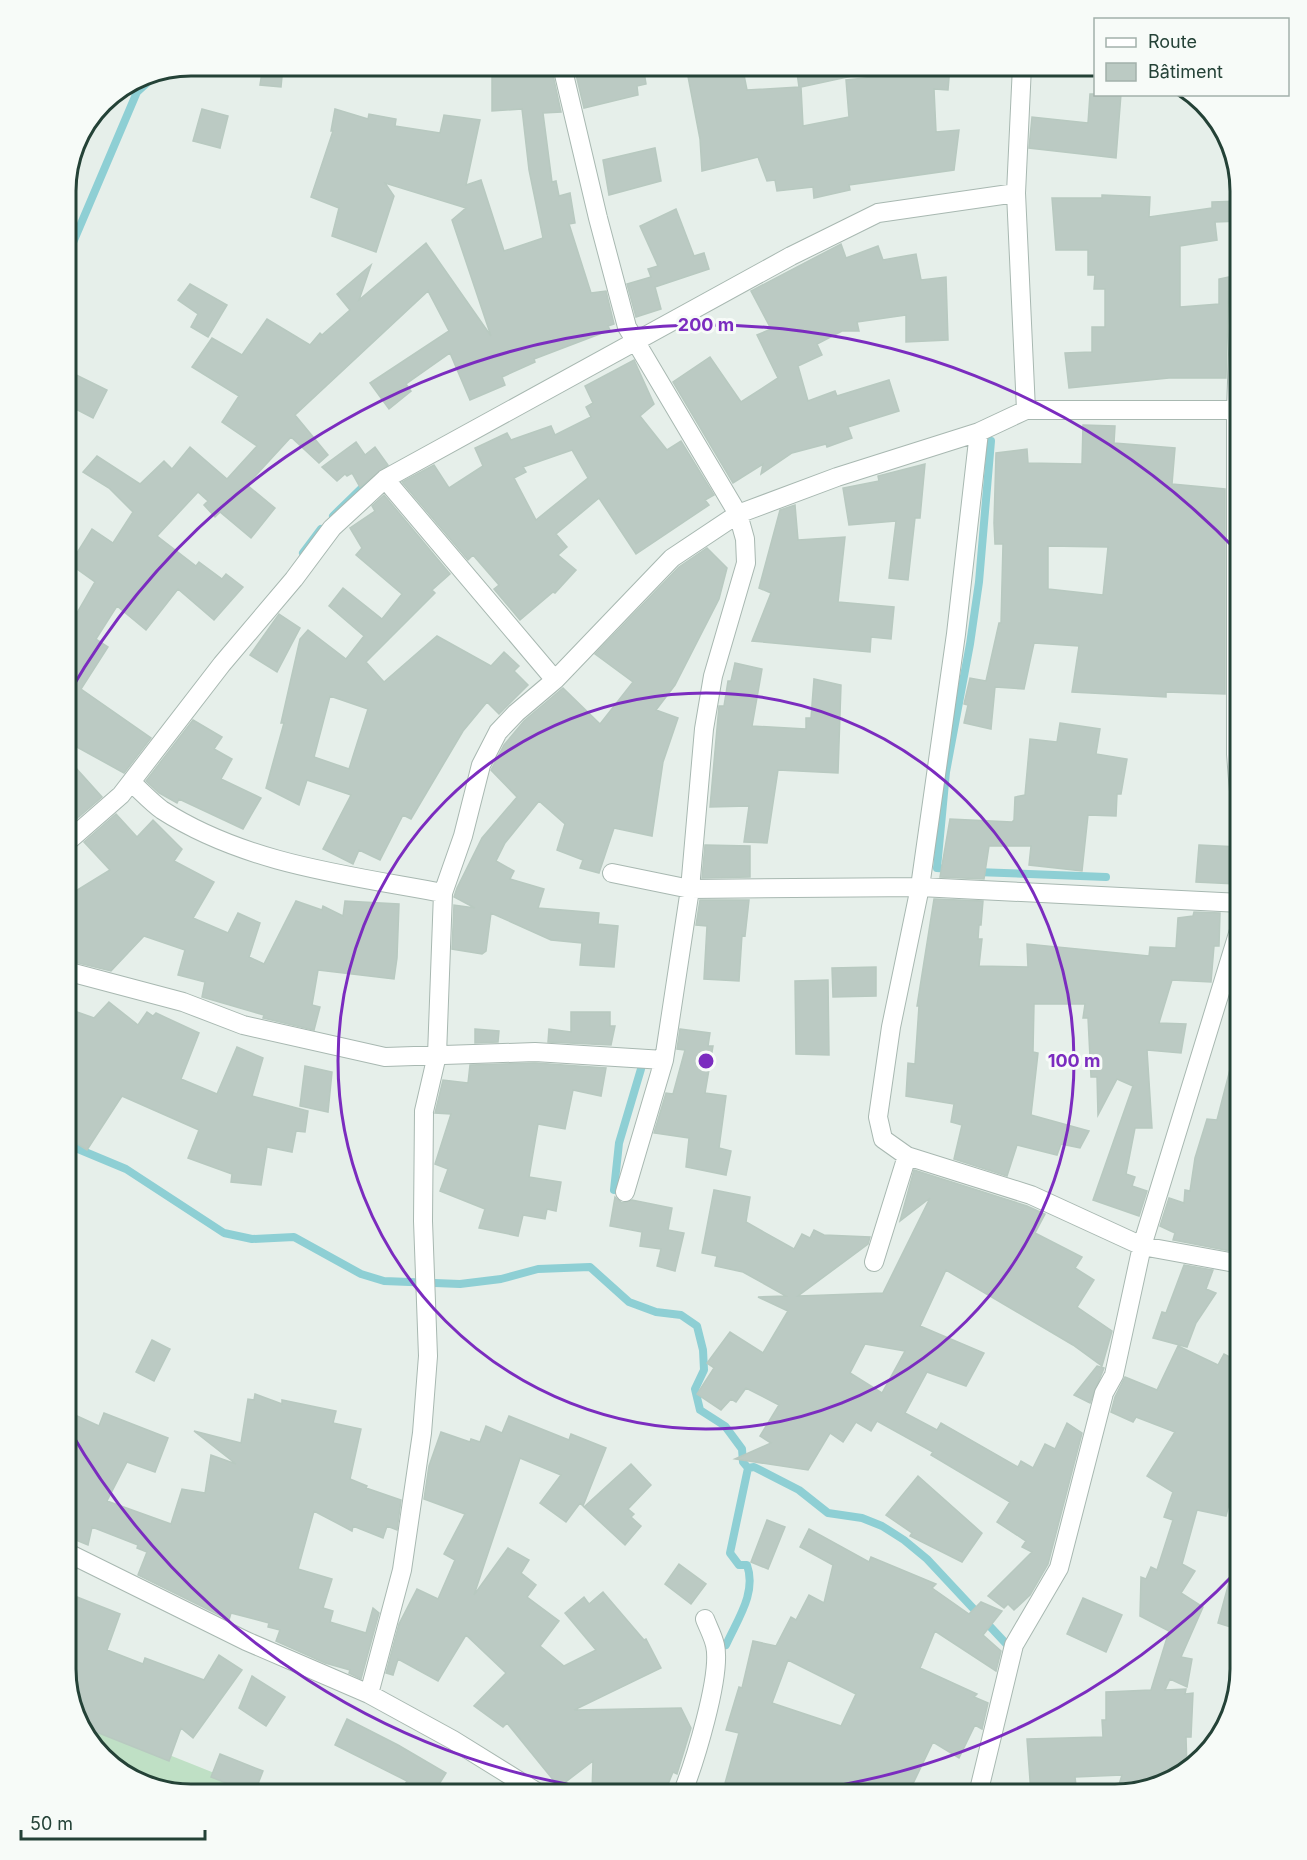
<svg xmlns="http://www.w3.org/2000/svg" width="1307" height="1860" viewBox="0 0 1307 1860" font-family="Inter,sans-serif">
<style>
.green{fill:#bfe0c5}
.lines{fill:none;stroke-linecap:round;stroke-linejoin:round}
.stream{stroke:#8ecfd4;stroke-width:8}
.building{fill:#bbcac3;stroke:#b8c9c0;stroke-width:1.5;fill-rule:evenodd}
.minor-casing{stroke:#a8b8b1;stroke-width:20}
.minor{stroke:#fff;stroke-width:18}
.ring{fill:none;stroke:#7b2cbf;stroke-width:3}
.rim{fill:none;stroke:#244237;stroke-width:3}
.centre{fill:#7b2cbf;stroke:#f7fbf8;stroke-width:3}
.ring-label{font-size:18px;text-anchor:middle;font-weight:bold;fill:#7b2cbf;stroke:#f7fbf8;stroke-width:6;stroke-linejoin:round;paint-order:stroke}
</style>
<rect width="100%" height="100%" fill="#e6efea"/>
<path class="green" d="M79,1719L267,1794H184L122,1773L83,1731Z"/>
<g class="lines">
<path class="stream" d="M66,259L137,92L159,72
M333,516L373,477
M303,553L321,529
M949,869L937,868L946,772L970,644L979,582L991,441
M976,872L1106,877
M66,1144L126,1169L224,1233L252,1239L294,1237L361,1274L384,1281L460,1284L501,1279L538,1269L590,1267L629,1302L656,1312L681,1315L697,1326L703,1350L704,1370L695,1389L700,1410L725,1426L742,1449L743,1462L748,1468L754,1467L799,1490L828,1513L862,1518L882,1526L904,1540L927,1559L1012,1650
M614,1190L619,1143L641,1069
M726,1645C737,1620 757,1593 747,1565H739L730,1553L748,1468"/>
</g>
<path class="building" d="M263,66H283L281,87L260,85Z
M502,66H551L561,112L543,113L552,182L556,181L559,196L570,193L575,223L569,224L591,293L606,291L614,324L608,326L610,330L534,359L535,362L502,377L505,385L470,400L450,353L406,384L411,391L389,409L370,383L449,331L428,291L295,415L328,455L319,463L291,437L247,485L275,508L251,538L220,512L215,517L204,505L208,501L198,492L157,536L196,566L199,562L222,579L226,574L243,587L214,620L178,589L146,630L117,606L96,639L108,647L81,689L151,738L124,773L66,741V632L95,582L70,564L92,529L113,543L133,512L109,488L83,472L97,456L140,484L164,461L172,469L190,447L227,479L257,446L222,422L239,396L192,367L212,338L242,355L267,319L310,345L320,333L322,335L350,310L337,294L371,265L359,300L426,243L491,336L452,220L466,208L385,183L394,196L376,252L332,236L339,208L311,197L333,131H331L335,109L368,119L369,114L396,119L395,126L440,133L444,115L480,120L466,185L481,180L504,251L543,238L529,170L522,109L492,111V75H502Z
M574,66H643L646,84L637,86L638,95L584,108Z
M686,66H739L740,75H744L747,90L799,87L796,66H856L857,75L801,87L803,126L849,117L846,80L894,75L893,66H950L948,90L934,89L936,132L959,130L954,170L849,185L850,190L814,198L813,187L777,191L775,180L767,181L758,157L702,171L700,139Z
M1090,94H1121L1116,158L1029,148L1032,117L1088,123Z
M202,109L228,116L220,148L193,141Z
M655,148L661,181L609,195L603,160Z
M1102,195L1150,197L1149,217L1212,208V202L1241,201V221L1215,222L1217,240L1180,246V307L1219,304V279L1229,277L1226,378H1169L1069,388L1065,353L1092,352V327H1105V289H1094L1095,275H1088V250H1056L1052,198H1102Z
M676,209L694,256L704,253L709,269L655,287L661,309L636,317L627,284L651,277L648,269L658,266L640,226Z
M841,244L846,258L878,246L883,260L916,254L921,280L946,277L948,340L906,342V315L857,322L859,331H842L817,344L822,355L798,366L808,401L835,391L837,396L889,380L899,411L848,427L852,438L827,447L826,444L792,453L761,474L763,464L733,483L673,382L710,357L741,402L778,378L757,335L771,329L751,291Z
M190,284L227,305L208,337L191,327L198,314L178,300Z
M634,360L654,404L640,416L667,450L681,441L714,495L705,500L709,505L636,554L599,498L556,534L567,547L558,555L576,570L555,593L553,592L520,620L494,589L499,585L473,555L468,560L402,482L434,465L449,488L483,466L475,448L507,433L511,440L551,426L555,435L591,417L586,407L593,403L585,386ZM572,450L588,478L536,520L514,478L526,472L523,467Z
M66,370L107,390L93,418L66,404Z
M1083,425L1115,426L1114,443L1175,448L1172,484L1225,489V694L1166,692V697L1072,692L1079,646L1034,643L1024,689L995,687L991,729L964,723L968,705L964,704L970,678L986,681L999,623H1001L1003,544H995L994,523L996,453L1027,449L1028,463L1082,464ZM1048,546L1108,547L1103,595L1048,589Z
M356,442L365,455L375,447L388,465L360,487L352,473L347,476L345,474L337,481L322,467Z
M925,464L920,518H915L908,580L889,578L896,521L849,525L843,488L879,481L878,476Z
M384,495L450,574L432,590L435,593L366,662L384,682L437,636L491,666L504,652L519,666L514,671L528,685L499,714L487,702L463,731L411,819L403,815L380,860L359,850L353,864L323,849L351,795L307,780L299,805L266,788L284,723H281L300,639L308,630L346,659L364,636L329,606L343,588L382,619L402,594L356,555L362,548L350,528L375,511L372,506ZM330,696L368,709L349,769L314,757Z
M795,505L798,540L845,537L838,602L894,607L891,639L871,637L870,652L752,641L771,593L759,588L780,510Z
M707,548L727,568L719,599L675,685L656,710L678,718L663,762L652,836L614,828L599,873L580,868L583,860L557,850L565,824L539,801L505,843L496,861L514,871L510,879L544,889L538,908L599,913L598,924L618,926L614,967L580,965L582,943L551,940L491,913L486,951L482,954L452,949L454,905L475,908L454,897L457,888L482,838L517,797L491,770L504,745L524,721L563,688L600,724L633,682L595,654L679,567Z
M279,614L300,628L277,672L250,655Z
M735,663L762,669L752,726L806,729V718H811L814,679L841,685L838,773L778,770L767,843L744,842L749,806L710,807L719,706H724L728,681H731Z
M193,720L222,737L214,749L232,759L221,779L261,798L243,829L179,799L177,803L159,793L146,781Z
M1060,723L1100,729L1096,754L1127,759L1121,794H1117L1116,816L1088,815L1082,871L1029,865L1031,846H989L984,879L940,877L950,819L1012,822L1014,820L1015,797L1025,795L1030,739L1057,742Z
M66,757L102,797L74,821L66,814Z
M116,814L137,837L153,820L182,849L174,861L214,882L193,918L228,933L238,913L260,923L249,957L264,964L296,901L322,910L323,906L343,916L345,901L399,904L397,958L394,979L318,970L312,1005L320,1007L314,1030L263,1018L264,1015L202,997L205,982L178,975L185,950L144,936L111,971L66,960V897L110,870L84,842Z
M705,845L750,846V877L702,878Z
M1199,845L1239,847L1236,884L1196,882Z
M934,899L983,901L981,925H979L978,939H982L979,966L1028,967L1027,944L1149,956L1150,947L1176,948L1178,918L1193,916L1194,912L1220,913L1219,946H1214L1211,982L1172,980L1159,1023L1186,1024L1181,1053L1147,1050L1152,1128H1135L1126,1174L1135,1177L1132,1186L1147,1191L1139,1216L1093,1200L1133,1086L1117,1079L1098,1115L1097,1077H1091L1088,1018H1083L1085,1004H1034L1033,1052L1038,1053L1031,1115L1089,1131L1080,1148L1061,1144L1057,1155L1017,1145L1007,1176L954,1159L962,1125L951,1122L954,1104L906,1096L908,1063L915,1064L919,1006H917Z
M700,900H749L745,936L742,935L739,981L704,979L707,926L696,925Z
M876,967V996L833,997L832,968Z
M828,980L829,1055L796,1054L795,981Z
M109,1002L138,1025L147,1012L153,1016L156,1013L199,1033L181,1079L217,1094L237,1047L263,1058L252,1096L308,1111L305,1132L296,1131L292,1152L267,1147L261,1185L231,1182L232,1174L188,1158L199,1130L122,1096L87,1150L66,1137V1008L94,1018Z
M571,1012H610V1026H615L611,1045L548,1042L549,1029L571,1032Z
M475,1029L499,1031L498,1042L475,1043Z
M680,1029L710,1033L708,1046H713L705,1093L726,1096L719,1148L731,1151L726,1175L686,1167L689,1138L654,1133L666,1093L673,1094L685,1050L677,1049Z
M1234,1054L1241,1055V1253L1173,1240L1175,1233L1160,1226L1169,1198L1184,1203L1185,1190L1190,1191L1195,1158L1207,1119L1217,1120Z
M535,1063L606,1068L601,1096L573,1090L565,1129L538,1124L529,1177L561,1182L556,1211L547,1209L545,1219L523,1215L518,1236L479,1228L485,1209L440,1191L448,1169L435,1164L451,1114L435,1113L443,1080L468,1083L470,1065Z
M305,1066L332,1072L328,1112L300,1106Z
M914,1170L1027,1206L1045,1214L1035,1233L1082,1257L1075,1268L1094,1280L1077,1307L1112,1331L1102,1366L1073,1345L946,1270L920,1326L984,1353L966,1386L927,1372L905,1413L937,1430L941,1423L1018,1467L1021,1461L1033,1468L1045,1444L1055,1449L1067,1423L1082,1433L1048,1564L1030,1595L1014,1610L1008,1604L1004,1608L988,1596L1032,1552L1022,1547L1026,1541L997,1522L1010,1502L931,1455L933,1452L877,1421L871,1431L856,1422L843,1442L830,1433L808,1470L735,1459L771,1443L760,1436L779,1405L746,1388L736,1402L731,1399L721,1410L697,1394L714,1368L707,1363L730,1332L763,1353L788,1311L758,1297L786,1296L743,1272L715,1266L717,1256L702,1253L714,1190L750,1197L746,1222L794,1249L802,1234L810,1238L814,1230L824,1235L870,1237L868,1244L798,1296L883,1293L930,1198L900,1221ZM865,1344L905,1351L882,1393L850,1373Z
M615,1197L622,1203L632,1200L672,1208L668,1230L684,1233L675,1271L657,1266L661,1249L640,1246L642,1232L610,1226Z
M1184,1265L1213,1270L1206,1289L1216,1293L1196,1323L1187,1347L1153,1338L1162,1312L1166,1313Z
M152,1340L170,1349L154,1381L136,1372Z
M1178,1346L1218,1365L1224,1354L1241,1363V1468L1238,1467L1226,1516L1197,1510L1182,1564L1195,1571L1181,1593L1203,1607L1181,1657L1192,1659L1187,1687L1170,1679L1165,1690L1186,1689L1185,1694L1193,1693L1191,1737H1186L1187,1768L1178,1777L1116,1794L1122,1775L1075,1777L1077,1794H1031L1027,1739L1103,1737L1102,1720H1106V1692L1151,1690L1169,1631L1140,1616L1141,1577L1146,1579L1151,1567L1157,1570L1173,1520L1164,1517L1173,1492L1147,1476L1175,1432L1136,1417L1133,1422L1111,1412L1115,1397L1125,1377L1157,1390Z
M1097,1366L1104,1368L1090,1403L1074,1395Z
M255,1394L282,1404V1400L336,1411L333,1423L361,1429L350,1479L367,1486L366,1488L401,1500L397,1530L387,1526L383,1538L353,1526L352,1531L314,1511L298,1569L332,1579L323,1608L333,1611L330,1622L366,1633L373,1608L379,1613L361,1679L349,1673L350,1670L325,1663L276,1641L280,1630L268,1627L269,1623L231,1613L229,1620L138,1575L147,1552L137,1548L138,1545L92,1527L88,1545L66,1536V1411L99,1426L104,1413L168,1438L155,1472L127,1462L107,1501L171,1524L182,1489L205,1493L211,1455L236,1464L194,1431L241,1443L248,1399L254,1400Z
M509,1416L569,1440L571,1434L606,1448L583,1506L580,1503L566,1522L540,1503L561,1475L520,1458L474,1595L508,1548L529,1560L521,1573L536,1585L527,1597L559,1621L540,1646L564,1666L596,1650L565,1613L584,1597L589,1604L603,1592L644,1640L646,1639L661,1668L574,1710L681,1708L691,1728L677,1774L673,1772L664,1794L592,1792L593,1761L559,1787L507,1723L503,1727L474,1706L506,1673L466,1635L438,1681L398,1659L393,1675L386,1673L399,1624L417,1589L438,1599L455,1560L444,1554L465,1514L424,1499L429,1466L441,1432L470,1442L471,1439L480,1442L486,1426L502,1433Z
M631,1464L651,1485L628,1509L634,1514L631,1517L641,1526L625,1545L584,1507Z
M918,1476L982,1533L962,1562L910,1536L912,1533L886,1515Z
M767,1520L785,1527L768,1569L751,1562Z
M809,1529L869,1562L871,1557L936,1584L932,1588L969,1614L981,1602L1002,1611L983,1635L1001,1651L996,1671L935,1631L920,1668L977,1694L974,1697L988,1703L982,1729L975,1725L959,1758L933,1742L908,1794H722L739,1733L726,1730L739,1687L742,1688L753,1641L776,1646L791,1617L796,1620L809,1595L824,1603L833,1565L800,1547ZM788,1660L856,1694L841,1726L772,1703Z
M1235,1560L1241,1561V1615L1237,1629L1218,1623Z
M679,1564L706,1584L691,1604L665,1584Z
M77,1597L120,1614L107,1650L143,1664L145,1658L204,1680L219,1655L242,1670L193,1738L181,1728L169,1761L81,1726L66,1668V1624Z
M1083,1598L1122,1615L1106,1652L1067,1634Z
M252,1676L285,1697L266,1726L239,1708Z
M347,1719L398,1745L446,1773L433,1794H399L407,1781L335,1745Z
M220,1754L263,1771L254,1794L211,1777Z"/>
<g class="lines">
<g class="minor-casing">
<path id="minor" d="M562,66L598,218L627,327L738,514L745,539L746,563L713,676L704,729L690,889L664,1060L625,1192
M1022,66L1016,193L1026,410
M979,432L956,634L920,887L891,1027L878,1117L883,1139L907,1156L1031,1195L1142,1246L1241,1264
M385,479L555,680
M131,782C141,791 151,802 162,810C246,864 347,875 443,893
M1241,816L1236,754V410L1241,270
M66,843L121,795L222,664L294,579L332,528L385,479L791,256L878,213L1016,193
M612,873L690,889L920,887L1241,903
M66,971L183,1002L243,1025L385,1057L535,1052L664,1060
M874,1262L907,1156
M66,1552L246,1641L369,1694L453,1740L540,1794
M369,1694L402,1570L422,1433L428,1356L423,1221L424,1111L437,1055L443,893L463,836L481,765L498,732L516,713L555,680L672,558L738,514L837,477L979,432L1026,410H1241
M682,1794C694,1764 722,1675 715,1645C713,1636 708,1627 705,1619
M978,1794L1014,1645L1059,1568L1104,1393L1114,1375L1142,1246L1241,924"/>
</g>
<use href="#minor" class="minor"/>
</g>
<g class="ring">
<circle cx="706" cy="1061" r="368"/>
<path d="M1240 1568A736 736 0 0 1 777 1794M635 1794A736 736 0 0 1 69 1429M69 693A736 736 0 0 1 1240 554"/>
</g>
<path d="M0 0H1307V1860H0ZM191 76H1115A115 115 0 0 1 1230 191V1669A115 115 0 0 1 1115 1784H191A115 115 0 0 1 76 1669V191A115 115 0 0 1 191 76Z" fill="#f7fbf8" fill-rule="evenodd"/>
<path class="rim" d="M191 76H1115A115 115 0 0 1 1230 191V1669A115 115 0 0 1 1115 1784H191A115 115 0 0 1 76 1669V191A115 115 0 0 1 191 76Z"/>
<circle cx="706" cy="1061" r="9" class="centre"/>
<g class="ring-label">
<text x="706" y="331">200 m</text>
<text x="1074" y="1067">100 m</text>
</g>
<rect x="1094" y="18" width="195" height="78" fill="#f7fbf8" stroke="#a3b1ab" stroke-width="1.5"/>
<rect x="1106" y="38" width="30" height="9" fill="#ffffff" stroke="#a3b1ab" stroke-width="1.5"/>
<text x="1148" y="48" font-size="18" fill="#244237">Route</text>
<rect x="1106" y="63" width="30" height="18" fill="#bbcac3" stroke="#a3b1ab" stroke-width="1.5"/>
<text x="1148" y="78" font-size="18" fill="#244237">Bâtiment</text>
<path d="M21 1830v9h184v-9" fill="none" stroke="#244237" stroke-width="3"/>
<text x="30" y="1830" font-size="18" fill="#244237" stroke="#f7fbf8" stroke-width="4.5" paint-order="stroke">50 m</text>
</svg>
